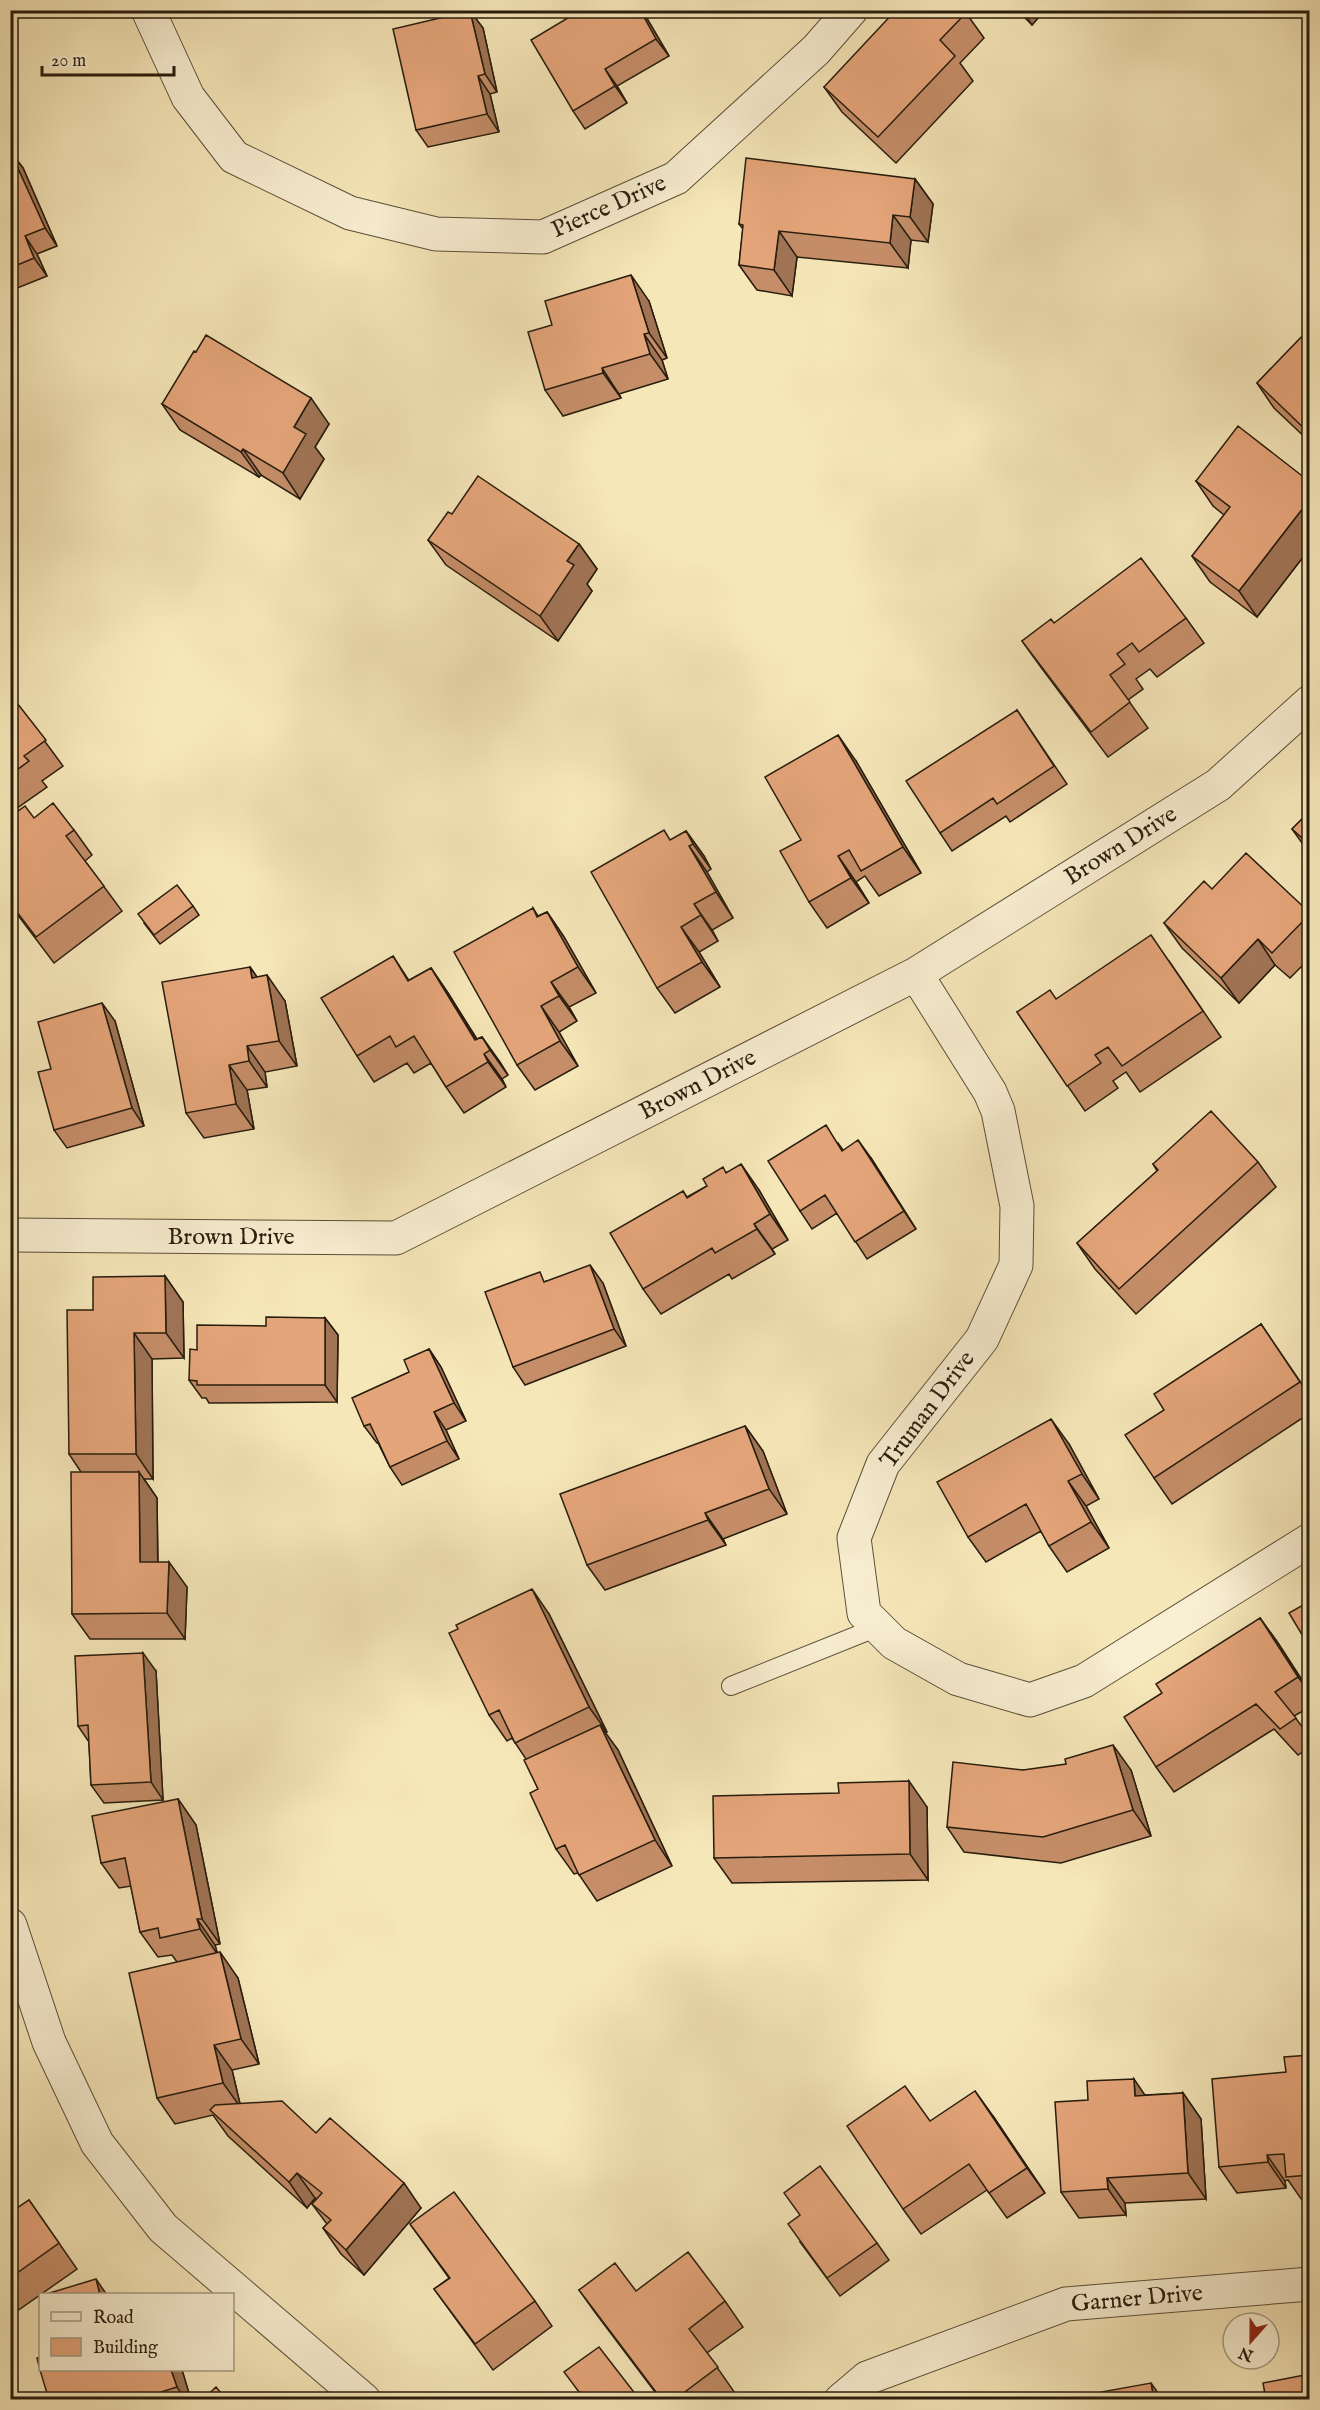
<svg xmlns="http://www.w3.org/2000/svg" width="1320" height="2410" viewBox="0 0 1320 2410" font-family="'IM FELL English',serif">
<style>
.lines{fill:none;stroke-linecap:round;stroke-linejoin:round}
.service-casing{stroke:#5b4f38;stroke-width:20}
.minor-casing{stroke:#5b4f38;stroke-width:35}
.service{stroke:#f9efd2;stroke-width:18}
.minor{stroke:#f9efd2;stroke-width:33}
.wall{fill:#c58e69;stroke:#271c0d;stroke-width:1.5}
.shaded-wall{fill:#a07455;stroke:#271c0d;stroke-width:1.5}
.building{fill:#e5a57a;stroke:#271c0d;stroke-width:1.5}
.labels{text-anchor:middle;dominant-baseline:central;stroke-width:4.5;stroke-linejoin:round;paint-order:stroke}
.street-label{font-size:24px;fill:#271c0d;stroke:#f9efd2}
</style>
<rect width="100%" height="100%" fill="#f6e7b9"/>
<filter id="stains"><feTurbulence type="fractalNoise" baseFrequency=".00333" numOctaves="4"/><feColorMatrix values="0 0 0 0 .2 0 0 0 0 .09 0 0 0 0 .02 0 0 0 .5 -.17"/></filter>
<radialGradient id="worn" r=".72"><stop offset=".6" stop-color="#630" stop-opacity="0"/><stop offset="1" stop-color="#630" stop-opacity=".3"/></radialGradient>
<g class="lines">
<g class="service-casing">
<path id="service" d="M731,1686L878,1627"/>
</g>
<g class="minor-casing">
<path id="minor" d="M148,10L188,97L234,157L350,213L436,234L543,237L676,178L816,50L851,10
M916,974L990,1092L998,1111L1017,1206L1016,1265L982,1339L883,1464L854,1538L864,1613L894,1643L958,1679L1030,1700L1084,1681L1310,1540
M10,1235L396,1238L916,974L1218,785L1310,702
M10,1925L49,2042L97,2143L163,2228L364,2400
M841,2400L867,2378L1066,2304L1310,2284"/>
</g>
<use href="#service" class="service"/>
<use href="#minor" class="minor"/>
</g>
<path class="wall" d="M642,10L669,56L617,86L627,103L585,129L573,111Z
M1017,10H1045L1032,25Z
M470,11L483,28L497,92L490,94L499,132L428,147L416,130Z
M966,13L984,38L960,63L973,81L896,163L842,112L824,87Z
M10,151L23,168L57,246L37,254L47,276L10,291Z
M915,179L933,204L928,242L911,240L908,268L797,257L792,296L757,290L739,265L743,229L739,224Z
M649,301L667,358L662,360L668,379L619,394L621,398L563,416L545,390Z
M1310,328V442L1274,408L1257,383Z
M162,404L329,424L315,447L324,459L300,499L261,475L259,477L180,430Z
M1196,481L1310,482V548L1257,617L1210,582L1192,556L1224,515L1213,506Z
M452,514L579,544L597,569L587,584L592,591L558,641L446,565L428,540Z
M1186,618L1204,643L1157,677L1150,669L1136,679L1143,689L1128,700L1148,728L1108,757L1040,666L1022,641L1054,623Z
M10,694L63,766L42,781L47,787L10,813Z
M1017,710L1067,784L1010,822L1006,816L952,851L940,833Z
M856,761L921,873L879,896L865,876L856,882L869,903L827,928L809,902L801,840Z
M1310,811V854L1292,829Z
M10,817L34,818L74,830L92,855L85,861L122,911L54,963L17,914L10,920Z
M686,831L704,856L711,869L707,872L733,918L712,930L718,941L699,952L720,987L675,1013L657,988L671,840Z
M193,906L199,915L160,944L144,923Z
M533,908L538,916L547,912L564,937L596,993L569,1007L577,1021L559,1032L578,1066L535,1090L517,1065Z
M1310,913V958L1290,978L1275,965L1239,1003L1182,948L1164,923Z
M1169,961L1221,1037L1140,1092L1126,1072L1113,1081L1118,1088L1085,1111L1017,1012Z
M250,967L257,977L285,1001L297,1066L265,1072L267,1087L247,1090L254,1129L204,1138L186,1113Z
M431,968L448,993L477,1039L482,1037L508,1075L502,1079L506,1087L464,1113L446,1087L431,1063L414,1073L407,1063L374,1082L357,1056L409,980Z
M115,1021L144,1126L67,1148L54,1130L51,1069Z
M838,1143L843,1150L871,1158L916,1229L867,1259L837,1213L812,1229L800,1211Z
M1258,1162L1276,1187L1136,1314L1095,1269L1077,1243L1157,1171L1153,1164Z
M727,1172L759,1190L788,1240L772,1249L775,1254L732,1279L729,1274L661,1314L643,1289L683,1191L687,1197L707,1186Z
M165,1276L183,1302L184,1358L152,1359L153,1479H144L157,1498L158,1562L187,1587L185,1639H90L72,1614L81,1472L69,1454L93,1310Z
M546,1281L603,1283L626,1346L525,1385L513,1367Z
M325,1318L338,1335L337,1402L209,1403L206,1398H202L189,1380L197,1350L266,1326Z
M1261,1324L1310,1396V1413L1172,1504L1154,1478L1164,1410Z
M429,1349L441,1367L466,1421L446,1430L459,1459L402,1485L390,1467L378,1443H377L364,1426L409,1372Z
M745,1426L763,1451L787,1514L723,1539L726,1545L605,1590L587,1565Z
M1069,1444L1099,1499L1086,1506L1109,1548L1067,1572L1049,1546L1041,1531L986,1562L968,1537Z
M549,1614L607,1732L605,1733L618,1750L672,1866L597,1901L578,1873L574,1874L556,1849L538,1789L526,1759L512,1738L507,1741L489,1715Z
M1260,1618L1278,1643L1310,1692V1707L1294,1716L1310,1737V1747L1298,1755L1274,1729L1174,1792L1156,1767L1162,1693Z
M156,1671L163,1800L104,1803L91,1785L89,1742L78,1726Z
M1023,1770H1131L1151,1836L1061,1863L964,1852L947,1827Z
M839,1793L927,1807L928,1880L732,1883L714,1858Z
M178,1799L196,1825L220,1944L215,1945L217,1953L238,1978L259,2064L232,2070L240,2104L316,2133L421,2208L364,2275L341,2254L323,2228L327,2224L312,2204L316,2199L315,2198L307,2208L228,2136L213,2115L175,2124L157,2098L177,1962L172,1955L158,1957L140,1932L131,1886L119,1888L101,1863Z
M1310,2055V2202L1304,2203L1288,2180L1285,2181L1286,2188L1237,2193L1219,2167L1286,2072Z
M1183,2093L1201,2119L1206,2199L1125,2203L1126,2215L1079,2218L1061,2192L1145,2095Z
M993,2116L1045,2193L1007,2218L987,2190L921,2234L903,2209L930,2121Z
M29,2200L77,2269L10,2316V2213Z
M410,2224L535,2301L552,2326L493,2370L434,2289L449,2278Z
M800,2242L877,2243L889,2260L840,2296Z
M579,2290L636,2291L725,2301L743,2327L707,2353L735,2393L726,2400H661L597,2315Z
M182,2370L191,2400H49Z"/>
<path class="shaded-wall" d="M640,10H642L669,56L656,39Z
M1022,10H1045L1032,25Z
M470,11L483,28L497,92L485,74Z
M605,69L617,86L627,103L615,86Z
M478,76L490,94L499,132L487,114Z
M10,151L23,168L57,246L45,228Z
M915,179L933,204L928,242L910,217Z
M893,215L911,240L908,268L890,243Z
M779,231L797,257L792,296L774,270Z
M25,236L37,254L47,276L34,258Z
M631,275L649,301L667,358L649,333Z
M644,334L662,360L668,379L650,354Z
M602,368L619,394L621,398L603,373Z
M311,398L329,424L315,447L324,459L300,499L283,473L294,427Z
M243,449L261,475L259,477L241,452Z
M1310,499V548L1257,617L1239,591Z
M579,544L597,569L587,584L592,591L558,641L540,616L567,561Z
M838,735L856,761L921,873L903,847Z
M686,831L704,856L711,869L693,844Z
M689,846L707,872L733,918L716,892Z
M838,856L856,882L869,903L851,878Z
M694,904L712,930L718,941L701,915Z
M547,912L564,937L596,993L578,967Z
M681,927L699,952L720,987L702,962Z
M1258,939L1275,965L1239,1003L1221,978Z
M393,956L410,982L408,981Z
M250,967L268,993L252,978Z
M431,968L448,993L485,1053L475,1040Z
M267,975L285,1001L297,1066L279,1041Z
M551,982L569,1007L577,1021L559,996Z
M102,1003L115,1021L144,1126L132,1108Z
M541,1006L559,1032L578,1066L560,1041Z
M482,1037L500,1062L508,1075L490,1050Z
M247,1046L265,1072L267,1087L249,1061Z
M484,1054L502,1079L506,1087L488,1062Z
M229,1065L247,1090L254,1129L236,1104Z
M858,1140L871,1158L916,1229L904,1211Z
M741,1164L759,1190L788,1240L770,1214Z
M754,1224L772,1249L775,1254L757,1229Z
M590,1265L603,1283L626,1346L614,1329Z
M165,1276L183,1302L184,1358L166,1333Z
M325,1318L338,1335L337,1402L325,1385Z
M134,1333L152,1359L153,1479L136,1454Z
M429,1349L441,1367L466,1421L454,1403Z
M434,1412L446,1430L459,1459L447,1441Z
M1051,1419L1069,1444L1099,1499L1082,1474Z
M745,1426L763,1451L787,1514L769,1489Z
M139,1472L157,1498L158,1587L140,1562Z
M1068,1481L1086,1506L1109,1548L1091,1522Z
M705,1513L723,1539L726,1545L708,1520Z
M169,1562L187,1587L185,1639L167,1613Z
M532,1589L549,1614L607,1732L589,1707Z
M1260,1618L1278,1643L1310,1693L1298,1677Z
M143,1653L156,1671L163,1800L151,1782Z
M600,1725L618,1750L672,1866L655,1840Z
M1113,1745L1131,1770L1151,1836L1133,1810Z
M909,1781L927,1807L928,1880L910,1854Z
M178,1799L196,1825L220,1944L202,1919Z
M197,1919L215,1945L218,1955L200,1929Z
M220,1952L238,1978L259,2064L241,2039Z
M214,2045L232,2070L241,2108L223,2083Z
M1134,2079L1151,2104L1135,2096Z
M975,2091L993,2116L1045,2193L1027,2168Z
M1183,2093L1201,2119L1206,2199L1188,2173Z
M1267,2155L1285,2181L1286,2188L1268,2162Z
M297,2173L315,2198L307,2208L289,2182Z
M1107,2178L1125,2203L1126,2215L1108,2189Z
M404,2183L421,2208L364,2275L346,2250Z
M96,2279L107,2295H100Z
M171,2370H182L191,2400H185L177,2387Z
M1151,2383L1163,2400H1154Z"/>
<path class="building" d="M581,10H640L656,39L605,69L615,86L573,111L531,40Z
M896,10H964L966,13L940,40L955,56L878,137L824,87Z
M470,11L485,74L478,76L487,114L416,130L393,29Z
M10,151L45,228L25,236L34,258L10,268Z
M746,158L915,179L910,217L893,215L890,243L779,231L774,270L739,265L743,225L739,224Z
M631,275L649,333L644,334L650,354L602,368L603,373L545,390L528,332L552,325L545,301Z
M1310,328V434L1257,383Z
M206,335L311,398L294,427L306,434L283,473L243,449L241,452L162,404L194,351L196,352Z
M1238,426L1310,482V499L1239,591L1192,556L1230,507L1196,481Z
M478,476L579,544L567,561L574,565L540,616L428,540L448,512L452,514Z
M1141,558L1186,618L1139,652L1132,643L1117,654L1125,664L1110,675L1130,702L1091,732L1022,641L1051,619L1054,623Z
M10,694L46,740L24,756L29,761L10,775Z
M1017,710L1054,766L997,804L993,798L940,833L906,781Z
M838,735L903,847L861,871L849,850L838,856L851,878L809,902L780,851L801,840L765,777Z
M53,803L74,830L66,836L104,886L36,937L10,903V817L25,806L34,818Z
M1310,811V845L1292,829Z
M664,830L670,840L686,831L693,844L689,846L716,892L694,904L701,915L681,927L702,962L657,988L591,872Z
M1246,853L1310,913V914L1272,953L1258,939L1221,978L1164,923L1204,881L1212,889Z
M177,885L193,906L154,935L138,914Z
M533,908L537,917L547,912L578,967L551,982L559,996L541,1006L560,1041L517,1065L454,952Z
M1151,935L1203,1011L1122,1066L1108,1047L1095,1055L1101,1063L1067,1086L1017,1012L1050,990L1056,999Z
M393,956L408,981L431,968L475,1040L482,1037L490,1050L484,1054L488,1062L446,1087L414,1036L396,1047L390,1036L357,1056L321,998Z
M250,967L252,978L267,975L279,1041L247,1046L249,1061L229,1065L236,1104L186,1113L162,982Z
M102,1003L132,1108L54,1130L38,1072L51,1069L38,1022Z
M1211,1111L1258,1162L1119,1289L1077,1243L1158,1170L1153,1164Z
M826,1125L842,1151L858,1140L904,1211L855,1242L825,1195L800,1211L768,1161Z
M741,1164L770,1214L754,1224L757,1229L715,1253L712,1248L643,1289L610,1233L683,1191L687,1198L707,1186L703,1179L723,1167L726,1173Z
M590,1265L614,1329L513,1367L485,1292L540,1272L544,1282Z
M165,1276L166,1333H134L136,1454H69L67,1310H93V1277Z
M266,1317L325,1318V1385H197V1381L189,1380L190,1349L197,1350V1325L266,1326Z
M1261,1324L1300,1382L1154,1478L1125,1435L1164,1410L1154,1394Z
M429,1349L454,1403L434,1412L447,1441L390,1467L370,1424L364,1426L352,1398L409,1372L404,1360Z
M1051,1419L1082,1474L1068,1481L1091,1522L1049,1546L1026,1504L968,1537L937,1482Z
M745,1426L769,1489L705,1513L708,1520L587,1565L560,1494Z
M71,1472H139L140,1562H169L167,1613L72,1614Z
M532,1589L589,1707L515,1743L499,1710L489,1715L449,1633L458,1629L456,1625Z
M1310,1601V1648L1289,1613Z
M1260,1618L1298,1677L1275,1692L1296,1718L1280,1729L1256,1704L1156,1767L1124,1717L1162,1693L1156,1684Z
M143,1653L151,1782L91,1785L88,1725L78,1726L75,1656Z
M600,1725L655,1840L579,1875L565,1845L556,1849L530,1793L538,1789L524,1760Z
M1113,1745L1133,1810L1043,1837L947,1827L953,1762L1023,1770L1066,1764L1065,1759Z
M909,1781L910,1854L714,1858L713,1796L839,1793L838,1783Z
M178,1799L202,1919H197L200,1929L160,1938L158,1928L140,1932L125,1858L101,1863L92,1816Z
M220,1952L241,2039L214,2045L223,2083L157,2098L129,1973Z
M1310,2055V2175L1286,2177L1284,2154L1267,2155L1268,2162L1219,2167L1212,2079L1286,2072L1284,2057Z
M1134,2079L1135,2096L1183,2093L1188,2173L1107,2178L1108,2189L1061,2192L1055,2102L1088,2100L1087,2081Z
M905,2086L930,2121L975,2091L1027,2168L989,2193L969,2164L903,2209L847,2126Z
M282,2101L316,2133L330,2118L404,2183L346,2250L323,2228L331,2220L312,2204L322,2193L297,2173L289,2182L210,2110L215,2105Z
M820,2166L877,2243L827,2278L788,2224L800,2215L784,2193Z
M454,2192L535,2301L475,2344L434,2289L450,2278L410,2224Z
M29,2200L59,2243L10,2278V2213Z
M688,2252L725,2301L689,2329L718,2367L674,2400H662L579,2290L615,2263L636,2291Z
M96,2279L100,2295H43Z
M599,2347L640,2400H585L564,2372Z
M40,2357V2370L37,2358Z
M40,2370H171L177,2387L136,2400H49Z
M1310,2374V2400H1266L1263,2383Z
M1151,2383L1154,2400H1102L1101,2392Z
M216,2387L227,2400H202Z
M1212,2397L1213,2400H1199Z"/>
<g class="labels">
<g class="street-label">
<text transform="translate(609 207) rotate(-24)">Pierce Drive</text>
<text transform="translate(1121 846) rotate(-32)">Brown Drive</text>
<text transform="translate(698 1085) rotate(-27)">Brown Drive</text>
<text x="231" y="1237">Brown Drive</text>
<text transform="translate(928 1410) rotate(-53)">Truman Drive</text>
<text transform="translate(1137 2299) rotate(-5)">Garner Drive</text>
</g>
</g>
<rect width="1320" height="2410" fill="none" stroke="#f6e7b9" stroke-width="36"/>
<rect x="12" y="12" width="1296" height="2386" fill="none" stroke="#271c0d" stroke-width="3"/>
<rect x="18" y="18" width="1284" height="2374" fill="none" stroke="#271c0d" stroke-width="1.5"/>
<rect x="39" y="2293" width="195" height="78" fill="#f9efd2" stroke="#a59b83" stroke-width="1.5"/>
<rect x="51" y="2312" width="30" height="9" fill="#f9efd2" stroke="#a59b83" stroke-width="1.5"/>
<text x="93" y="2323" font-size="18" fill="#271c0d">Road</text>
<rect x="51" y="2338" width="30" height="18" fill="#e5a57a" stroke="#a59b83" stroke-width="1.5"/>
<text x="93" y="2353" font-size="18" fill="#271c0d">Building</text>
<g transform="translate(1251 2341) rotate(201)"><circle r="28" fill="#f9efd2" stroke="#a59b83" stroke-width="1.5"/>
<path d="M0-4.5L10 22L0 15L-10 22Z" fill="#8f2418"/>
<text y="-9" font-size="16" font-weight="bold" text-anchor="middle" fill="#271c0d">N</text>
</g>
<path d="M42 66v9h132v-9" fill="none" stroke="#271c0d" stroke-width="3"/>
<text x="51" y="66" font-size="18" fill="#271c0d" stroke="#f9efd2" stroke-width="4.5" paint-order="stroke">20 m</text>
<rect width="100%" height="100%" filter="url(#stains)"/>
<rect width="100%" height="100%" fill="url(#worn)"/>
</svg>
